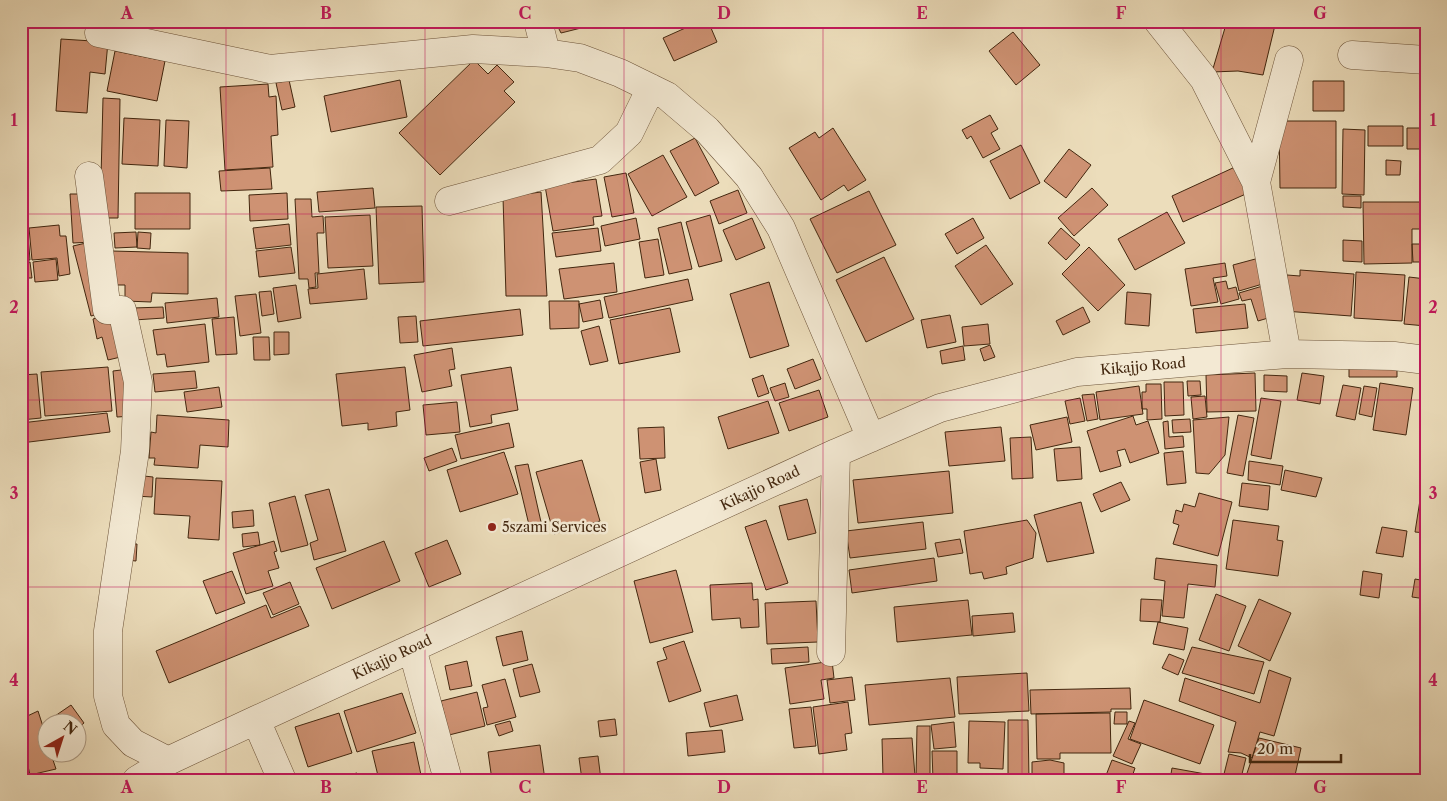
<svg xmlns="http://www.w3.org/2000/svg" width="1447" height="801" viewBox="0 0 1447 801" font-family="'Libre Caslon Text',serif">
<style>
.building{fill:#ce9273;stroke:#43270f}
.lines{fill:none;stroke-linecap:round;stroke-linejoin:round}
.minor-casing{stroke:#6d543a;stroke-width:29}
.minor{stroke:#f3e9d3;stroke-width:28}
.grid{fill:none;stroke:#c2185b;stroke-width:1;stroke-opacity:0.55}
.poi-dot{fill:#8f2418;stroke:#f3e9d3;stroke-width:2}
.labels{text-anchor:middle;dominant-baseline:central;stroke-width:5;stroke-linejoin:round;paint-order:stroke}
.street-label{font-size:14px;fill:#43270f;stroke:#f3e9d3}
.poi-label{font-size:14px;fill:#43270f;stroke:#f3e9d3;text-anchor:start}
.neatline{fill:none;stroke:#c2185b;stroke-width:2}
.grid-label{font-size:16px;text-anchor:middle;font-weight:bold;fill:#c2185b}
</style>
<rect width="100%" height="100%" fill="#ecddbb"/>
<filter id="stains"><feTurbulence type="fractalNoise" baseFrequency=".004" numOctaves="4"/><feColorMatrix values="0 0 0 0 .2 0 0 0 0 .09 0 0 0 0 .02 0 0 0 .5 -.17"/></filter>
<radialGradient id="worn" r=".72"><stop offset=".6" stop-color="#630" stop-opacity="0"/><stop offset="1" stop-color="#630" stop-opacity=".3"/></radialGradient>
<path class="building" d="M555,21H583L585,27L561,33Z
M701,21H708L717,42L674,61L663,38Z
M1227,21H1276L1263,75L1238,71L1212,72Z
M1013,32L1040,65L1016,85L989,51Z
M61,39L108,42L105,74L90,72L87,113L56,111Z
M115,51L165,61L157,101L107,91Z
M474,60L488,74L497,65L514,82L504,91L515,102L440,175L399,133Z
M289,80L295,107L282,110L276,83Z
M400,80L407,117L331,132L324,96Z
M1313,81H1344V111H1313Z
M268,84L269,97L276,96L278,135L271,136L273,167L225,170L220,87Z
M103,98L120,99L118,218H100Z
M990,115L998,129L991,133L1000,149L983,158L971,136L967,139L962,130Z
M124,118L160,120L158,166L122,164Z
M166,120L189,121L187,168L164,166Z
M1279,121H1336V188H1280Z
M1368,126H1403V146H1368Z
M833,128L866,180L848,191L844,185L821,200L789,148L815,132L819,138Z
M1407,128H1426V149H1407Z
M1343,129L1365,130L1364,195L1342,194Z
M695,138L719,183L695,196L670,151Z
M1021,145L1040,183L1010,199L990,161Z
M1069,149L1091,165L1066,198L1044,181Z
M663,155L687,197L652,216L628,174Z
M1386,160L1401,161L1400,175H1386Z
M1235,167L1248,193L1183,222L1172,196Z
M270,168L272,189L221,191L219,171Z
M626,173L634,213L612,217L604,177Z
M596,179L602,216L593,217L594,225L553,231L545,186Z
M373,188L375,208L319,212L317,192Z
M1092,188L1108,205L1074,236L1058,218Z
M738,190L747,213L719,224L710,201Z
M869,191L896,245L837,273L810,219Z
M541,192L547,296H506L503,197Z
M135,193H190V229H135Z
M287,193L288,219L250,221L249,195Z
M70,194H89L92,242L73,243Z
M1343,196H1361V208L1343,207Z
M295,199H311L312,217L323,216L324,233H317L319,273H315L316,287L309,288L308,279H299Z
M1363,202H1426V229H1412V263L1364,264Z
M422,206L424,282L379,284L376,207Z
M1167,212L1185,243L1135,270L1118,239Z
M370,215L373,266L328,268L325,217Z
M710,215L722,261L699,267L686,222Z
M636,218L640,239L605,246L601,226Z
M752,218L765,248L736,260L723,230Z
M973,218L984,238L957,254L945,234Z
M27,220L30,260L21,261V221Z
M681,222L692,269L669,274L658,228Z
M289,224L291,245L256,249L253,228Z
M59,225L60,236H66L70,274L59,276L57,258L32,260L29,228Z
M598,228L601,251L556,257L552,233Z
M1061,228L1080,245L1066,260L1048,243Z
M136,232L137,247L115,248L114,233Z
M138,232L151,233L150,249L137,248Z
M658,239L664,275L645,278L639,242Z
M1343,240L1362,241V262L1343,261Z
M86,243L104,313L91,316L73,246Z
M1412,244H1426V262H1413Z
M986,245L1013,284L981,305L955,266Z
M291,247L295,273L259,277L256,251Z
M1089,247L1125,285L1098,311L1062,274Z
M112,251L188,253V294L152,293L151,302L125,301V285H111Z
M884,257L914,319L866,342L836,280Z
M1259,258L1266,283L1239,291L1233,265Z
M56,259L58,280L35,282L33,262Z
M30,262L32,278H21V263Z
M614,263L617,292L564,299L559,269Z
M1225,263L1227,276L1213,278L1218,302L1191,306L1185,269Z
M364,269L367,299L310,304L308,289L318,288L317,274Z
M1300,270L1354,274L1351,316L1284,311L1287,275L1300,276Z
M1356,272L1405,275L1402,321L1354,318Z
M1409,277L1426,279V326L1404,324Z
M688,279L693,300L609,318L604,297Z
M1226,281L1228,289L1236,287L1239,299L1221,304L1215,283Z
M769,282L789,346L750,358L730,294Z
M296,285L301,318L278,322L273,288Z
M1266,285L1275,316L1258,321L1251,299L1242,301L1239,293Z
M271,291L274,314L262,316L259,292Z
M1127,292L1151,294L1149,326L1125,324Z
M256,294L261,333L240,336L235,296Z
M217,298L219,317L167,323L165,303Z
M600,300L603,318L583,322L579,304Z
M549,301H579V328L550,329Z
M1245,304L1248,328L1196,333L1193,309Z
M163,307L164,318L134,320L133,308Z
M1083,307L1090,322L1063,335L1056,321Z
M670,308L680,352L619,364L610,320Z
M520,309L523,335L423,346L420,321Z
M119,312L129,355L108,360L102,337L97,339L93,319Z
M950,315L956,342L927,348L921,320Z
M416,316L418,342L400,343L398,317Z
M234,317L237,354L216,355L212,319Z
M205,324L209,362L167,367L165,354L157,355L153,330Z
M988,324L990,344L964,346L962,327Z
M599,326L608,361L590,365L581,331Z
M274,332H289V354L274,355Z
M253,337H269L270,360H254Z
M990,345L995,357L984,361L980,349Z
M963,346L965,360L942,364L940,351Z
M452,348L455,369L449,370L452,386L422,392L414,355Z
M813,359L821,379L795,389L787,369Z
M1349,363H1397V377H1349Z
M108,367L112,411L45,416L41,372Z
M405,367L410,410L396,412L397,426L368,430V423L342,426L336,374Z
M511,367L518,410L491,415L492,423L470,427L461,375Z
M129,369L133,416L117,417L113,371Z
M195,371L197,388L155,392L153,374Z
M1255,373L1256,411L1207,412L1206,375Z
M1302,373L1324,376L1320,404L1297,400Z
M37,374L41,418L21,420V375Z
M763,375L769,393L758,397L752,379Z
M1264,375L1287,376V392L1264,391Z
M1187,381H1200L1201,395L1188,396Z
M1164,382H1183L1184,415L1165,416Z
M785,383L789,397L775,401L770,388Z
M1380,383L1413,388L1406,435L1373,430Z
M1146,384H1161L1162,419L1147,420V409H1142V392H1146Z
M1343,385L1361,388L1355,420L1336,416Z
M1139,386L1143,414L1100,420L1096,392Z
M1364,386L1377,388L1372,417L1359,414Z
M219,387L222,407L187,412L184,392Z
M819,390L828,417L789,431L779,403Z
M1094,394L1098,419L1087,421L1082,395Z
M1205,396L1207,417L1193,419L1191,397Z
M1080,398L1085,421L1070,424L1065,401Z
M1261,398L1281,401L1271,459L1251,455Z
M768,401L779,433L728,449L718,417Z
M457,402L460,432L426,435L423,405Z
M107,413L110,432L21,443V423Z
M157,415L229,420L228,447L200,445L198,468L154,465L155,458H149L151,432L156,433Z
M1238,415L1254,418L1243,476L1227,473Z
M1133,416L1136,425L1148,421L1159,453L1130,463L1125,449L1117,451L1121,466L1100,472L1087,431Z
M1067,417L1072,442L1036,450L1030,425Z
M1229,417L1225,455L1209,474L1196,473L1193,420Z
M1190,419L1191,432L1173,433L1172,420Z
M1168,421L1169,437L1183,436L1184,447L1165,449L1163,422Z
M509,423L514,447L461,459L455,435Z
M664,427L665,458L640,459L638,428Z
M1001,427L1005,461L949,466L945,432Z
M1031,437L1033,478L1012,479L1010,438Z
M1080,447L1082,479L1057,481L1054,449Z
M452,448L457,461L429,471L424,458Z
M1183,451L1186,483L1167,485L1164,453Z
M504,452L518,494L460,512L447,470Z
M656,459L661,490L645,493L640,462Z
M582,460L600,521L554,534L536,472Z
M1249,461L1283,466L1280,485L1248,480Z
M528,464L541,522L529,525L515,466Z
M1285,470L1322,478L1316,497L1281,490Z
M949,471L953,513L858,523L853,480Z
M144,476L153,477L152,497L135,496Z
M156,478L222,481L219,540L188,538L190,516L154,514Z
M1121,482L1130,500L1101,512L1093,494Z
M1242,483L1270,486L1268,510L1239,506Z
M329,489L346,551L314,560L310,543L318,540L305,495Z
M1199,493L1232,502L1218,556L1173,544L1179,525L1173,523L1176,510L1182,512L1184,504L1195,507Z
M295,496L308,545L281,552L269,503Z
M807,499L816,533L788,540L779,506Z
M1420,500L1426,501V533L1415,532Z
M1081,502L1094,553L1047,562L1034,515Z
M253,510L254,526L233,528L232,512Z
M766,520L788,583L766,590L745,527Z
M1027,520L1036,533L1033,558L1006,567L1007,574L984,579L982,572L970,574L964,531Z
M1233,520L1279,526L1277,540L1283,541L1278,576L1226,569Z
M923,522L926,549L850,558L846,531Z
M1382,527L1407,531L1403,557L1376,553Z
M258,532L260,545L243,547L242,534Z
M960,539L963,553L938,557L935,543Z
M447,540L461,574L429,587L415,553Z
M274,541L277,551L274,552L279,568L268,571L273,586L246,594L233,553Z
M384,541L400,581L332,609L316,568Z
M127,544H137L136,561L126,560Z
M934,558L937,581L852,593L849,570Z
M1156,558L1217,565L1215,587L1188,584L1184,618L1162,616L1165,581L1154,579Z
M676,570L693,632L650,643L634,581Z
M232,571L245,603L216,614L203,581Z
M1363,571L1382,574L1379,598L1360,595Z
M1415,579L1426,581V599L1412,597Z
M290,582L299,604L273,615L263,593Z
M752,583L753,600L758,599L759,627L741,628L740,618L712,620L710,585Z
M21,586H23L21,648Z
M1216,594L1246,606L1229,651L1199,640Z
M1141,599L1162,600L1160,622L1140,621Z
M1259,599L1291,613L1270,661L1238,646Z
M968,600L972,635L897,642L894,607Z
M816,601L818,642L767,644L765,603Z
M266,605L271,618L300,606L309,626L169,683L156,651Z
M1013,613L1015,632L973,636L972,616Z
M1158,622L1188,628L1184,650L1153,644Z
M522,631L528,660L503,666L496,637Z
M684,641L701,691L669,702L657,662L667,659L663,648Z
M808,647L809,662L772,664L771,649Z
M1192,647L1264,662L1254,694L1182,673Z
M1169,654L1184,660L1178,675L1162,668Z
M467,661L472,686L450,690L445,666Z
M832,661L834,678L821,680L824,699L790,704L785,668Z
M532,664L540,692L520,697L513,669Z
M1269,670L1291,678L1274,736L1260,732L1252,758L1241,753L1228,752L1236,722L1179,701L1185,678L1260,703Z
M1027,673L1029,711L959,714L957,677Z
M852,677L855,700L830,703L827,680Z
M950,678L955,717L869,725L865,685Z
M505,679L516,717L487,725L483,708L488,707L482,685Z
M1130,688L1131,709H1111V712L1031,714L1030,690Z
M477,692L485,726L449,735L441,701Z
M402,693L416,733L357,752L344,711Z
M737,695L743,720L710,727L704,703Z
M1144,700L1214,725L1200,764L1130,739Z
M848,702L852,733L845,734L847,750L819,754L813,707Z
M71,705L84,723L78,728V724H61L55,716Z
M811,707L816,746L794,748L789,709Z
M38,711L48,742V754H51L56,769L30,775L21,735V719Z
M1115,712H1127V724H1114Z
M339,713L352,753L308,767L295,727Z
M1110,713L1111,753H1060V759H1037L1036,714Z
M615,719L617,735L600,737L598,721Z
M1008,720H1028L1029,780H1008Z
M510,721L513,731L499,736L495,725Z
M969,721L1005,722L1003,769L980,768V763H968Z
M1129,721L1135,723L1128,739L1141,744L1132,764L1113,756Z
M954,722L956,747L934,749L931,725Z
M917,726H930V780H916Z
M722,730L725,752L688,756L686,733Z
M912,738L915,776L883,777L882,739Z
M1259,738L1301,748L1294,780L1245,779Z
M414,742L421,775L399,780H379L372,751Z
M540,745L545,780H492L488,752Z
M932,751H957V780H933Z
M1229,754L1246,758L1241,778L1224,774Z
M598,756L601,780H582L579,758Z
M1050,760L1064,763V780H1032V762Z
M1112,760L1135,768L1131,780L1105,778Z
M1172,768L1211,775L1210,780H1170Z
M357,773L360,780H326Z
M253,775L254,780H236Z"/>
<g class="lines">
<g class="minor-casing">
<path id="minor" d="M538,21L546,53
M1158,21L1204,79L1256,182L1287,354
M99,33L270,69L473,49L546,53L580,58L620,73L667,96L707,130L749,177L781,228L871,438
M1352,55L1426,60
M89,176L107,310H122L138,382L135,451L108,631V696L116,725L133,743L168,761
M1256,182L1289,60
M449,201L600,160L629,133L651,88
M412,648L448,780
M831,652L836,453
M256,720L282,780
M137,780L168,761L256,720L836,453L940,408L1077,372L1287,354L1394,356L1426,360"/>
</g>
<use href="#minor" class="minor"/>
</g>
<path class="grid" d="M226,21V780M425,21V780M624,21V780M823,21V780M1022,21V780M1221,21V780M21,214H1426M21,400H1426M21,587H1426"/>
<circle class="poi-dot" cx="492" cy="527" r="5"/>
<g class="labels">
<g class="street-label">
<text transform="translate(1143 366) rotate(-5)">Kikajjo Road</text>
<text transform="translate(760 488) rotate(-25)">Kikajjo Road</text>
<text transform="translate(392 657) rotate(-25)">Kikajjo Road</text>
</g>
<g class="poi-label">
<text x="502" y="527">5szami Services</text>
</g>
</g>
<rect width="1447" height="801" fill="none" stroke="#ecddbb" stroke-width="55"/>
<g transform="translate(62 738) rotate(39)"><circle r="24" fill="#f3e9d3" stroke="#ad9b85"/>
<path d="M0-4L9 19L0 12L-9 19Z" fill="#8f2418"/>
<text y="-8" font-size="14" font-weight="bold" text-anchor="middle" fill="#43270f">N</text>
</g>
<path d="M1250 754v8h91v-8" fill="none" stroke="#43270f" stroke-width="2.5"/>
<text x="1257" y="754" font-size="15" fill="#43270f" stroke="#f3e9d3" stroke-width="4" paint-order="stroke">20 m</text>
<rect x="28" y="28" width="1392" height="746" class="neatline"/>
<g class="grid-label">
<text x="127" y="19">A</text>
<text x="326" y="19">B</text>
<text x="525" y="19">C</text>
<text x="724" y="19">D</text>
<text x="922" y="19">E</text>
<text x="1121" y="19">F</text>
<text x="1320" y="19">G</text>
<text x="14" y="126">1</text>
<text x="1433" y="126">1</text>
<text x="14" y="313">2</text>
<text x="1433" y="313">2</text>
<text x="14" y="499">3</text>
<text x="1433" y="499">3</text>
<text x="14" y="686">4</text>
<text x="1433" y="686">4</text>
<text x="127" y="793">A</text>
<text x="326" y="793">B</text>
<text x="525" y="793">C</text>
<text x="724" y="793">D</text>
<text x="922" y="793">E</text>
<text x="1121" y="793">F</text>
<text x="1320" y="793">G</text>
</g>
<rect width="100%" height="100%" filter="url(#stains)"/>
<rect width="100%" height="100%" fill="url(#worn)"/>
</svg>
